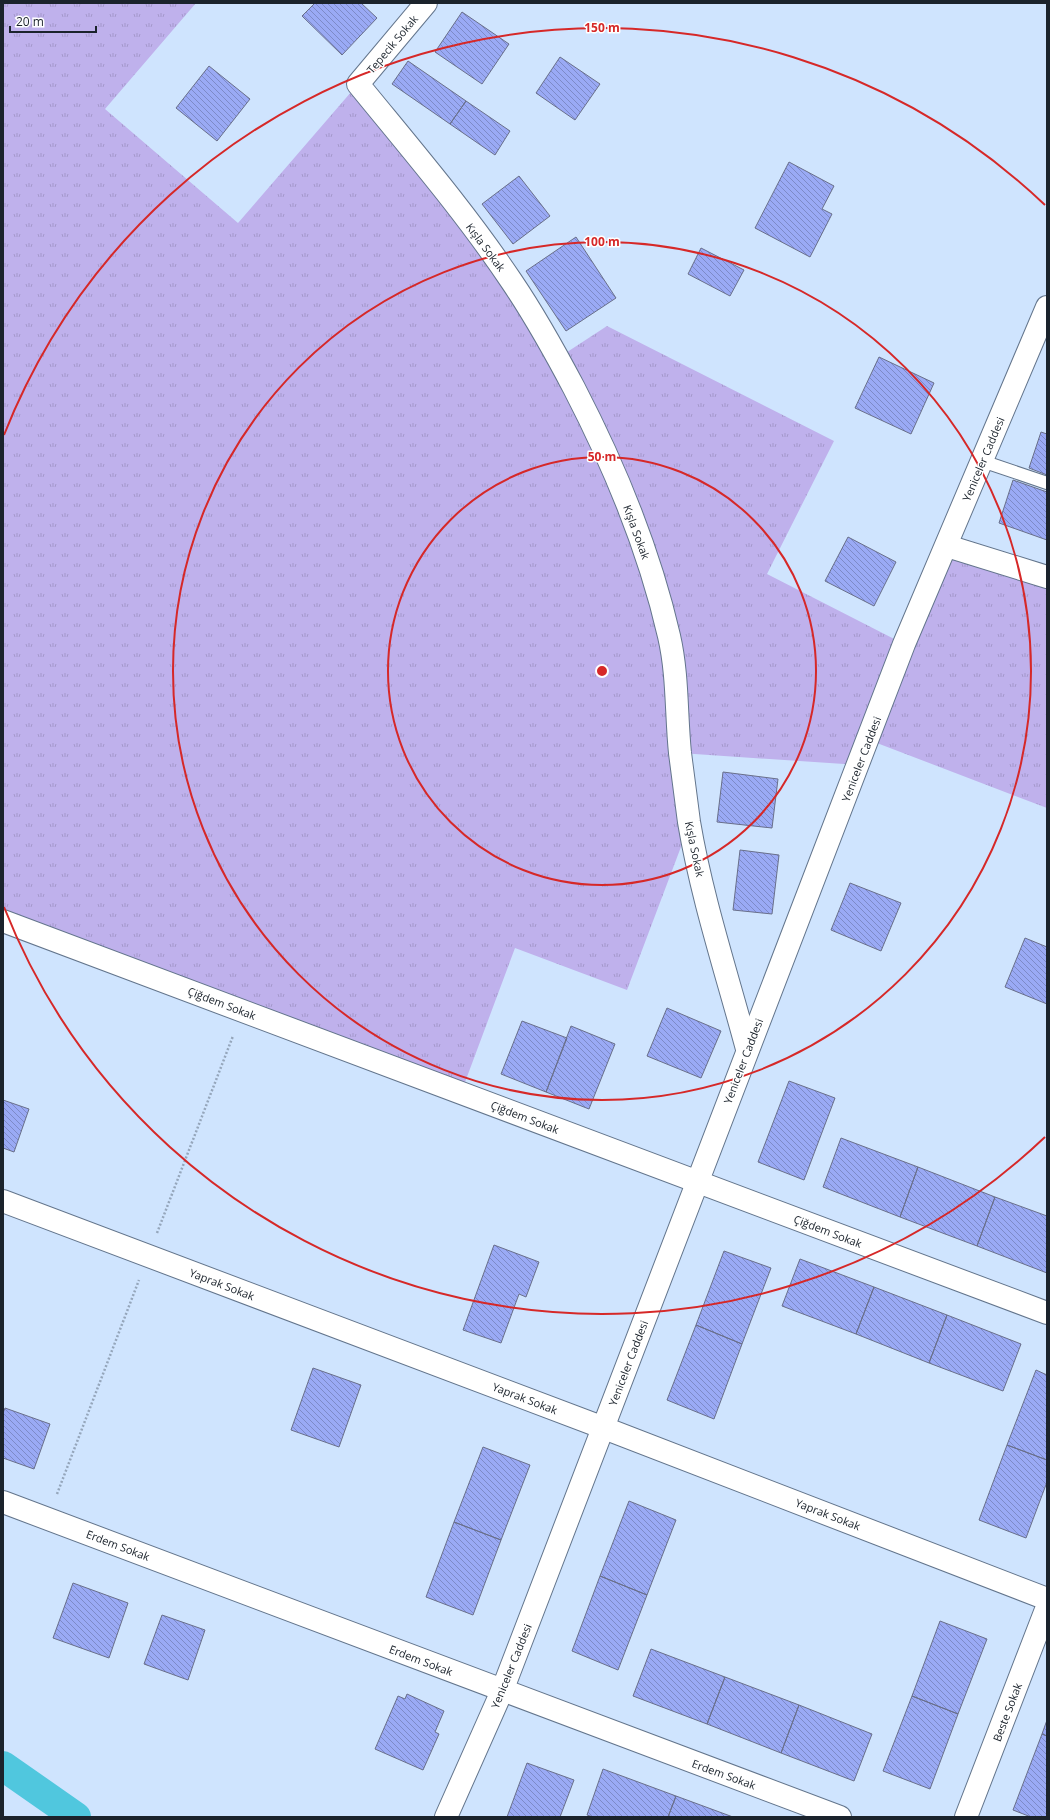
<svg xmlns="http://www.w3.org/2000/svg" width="1050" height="1820" viewBox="0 0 1050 1820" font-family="'Open Sans',sans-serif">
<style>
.grass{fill:url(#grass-tufts)}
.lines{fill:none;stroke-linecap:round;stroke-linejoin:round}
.canal{stroke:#50c7de;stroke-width:30}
.building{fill:url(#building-back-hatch);stroke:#696f8a}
.service-casing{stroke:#63758c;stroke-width:14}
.minor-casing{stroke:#63758c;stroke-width:24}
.tertiary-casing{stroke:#63758c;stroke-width:24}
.path{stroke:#95a6bb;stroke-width:2.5;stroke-dasharray:2 2;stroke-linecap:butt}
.service{stroke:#fff;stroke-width:12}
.minor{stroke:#fff;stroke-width:22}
.tertiary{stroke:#fff;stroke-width:22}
.ring{fill:none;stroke:#d62828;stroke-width:2}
.labels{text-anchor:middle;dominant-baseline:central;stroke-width:3;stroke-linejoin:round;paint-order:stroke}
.street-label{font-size:11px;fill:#1b232c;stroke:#fff}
.centre{fill:#d62828;stroke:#fff;stroke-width:2}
.ring-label{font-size:12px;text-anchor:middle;font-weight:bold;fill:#d62828;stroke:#fff;stroke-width:3;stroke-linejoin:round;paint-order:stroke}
</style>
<defs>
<pattern id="grass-tufts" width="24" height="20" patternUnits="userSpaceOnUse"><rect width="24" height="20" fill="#bfb1ec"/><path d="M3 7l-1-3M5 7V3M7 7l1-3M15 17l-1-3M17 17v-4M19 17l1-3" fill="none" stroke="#a498cb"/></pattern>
<pattern id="building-back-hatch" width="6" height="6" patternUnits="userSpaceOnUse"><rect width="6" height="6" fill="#9aaaf5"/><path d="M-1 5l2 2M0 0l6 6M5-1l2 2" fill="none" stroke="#7d8ac7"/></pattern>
</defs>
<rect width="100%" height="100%" fill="#cfe4fe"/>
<path class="grass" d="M3,3H196L105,109L238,223L358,84L558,358L607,326L834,441L767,574L904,644L947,546L1047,577V808L869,740L859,765L680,753L690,823L627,990L515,948L461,1093L3,921Z"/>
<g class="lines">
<path class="canal" d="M3,1766L76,1817"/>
</g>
<path class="building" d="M315,3H361L377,18L342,55L302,16Z
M462,12L509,44L482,84L435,52Z
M560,57L600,84L575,120L536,93Z
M408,61L466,101L450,124L392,84Z
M209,66L250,99L217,141L176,108Z
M466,101L510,131L495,155L450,124Z
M789,162L834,186L822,209L832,214L810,257L755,228Z
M519,176L550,216L513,244L482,204Z
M576,237L616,298L566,331L526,271Z
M701,248L744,270L730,296L688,274Z
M879,357L934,383L911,434L855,408Z
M1041,432L1047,434V475L1029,468Z
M1013,480L1047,492V540L999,523Z
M848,537L896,562L874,606L825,581Z
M723,772L778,779L772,828L717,822Z
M740,850L779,855L772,914L733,910Z
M850,883L901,903L881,951L831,930Z
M1025,938L1047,947V1004L1005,987Z
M667,1008L721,1031L701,1078L647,1056Z
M522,1021L567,1038L546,1092L501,1074Z
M571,1026L615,1044L589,1109L546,1092Z
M789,1081L835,1098L804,1180L758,1162Z
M3,1100L29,1109L14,1152L3,1148Z
M841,1138L918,1167L900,1217L823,1187Z
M918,1167L995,1197L977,1246L900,1217Z
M995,1197L1047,1216V1273L977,1246Z
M494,1245L539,1262L526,1297L519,1294L501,1343L463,1330Z
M724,1251L771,1268L742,1344L696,1325Z
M800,1259L874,1287L856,1334L782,1306Z
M874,1287L947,1315L929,1363L856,1334Z
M947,1315L1021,1344L1003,1391L929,1363Z
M696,1325L742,1344L714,1419L667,1400Z
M313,1368L361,1385L339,1447L291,1430Z
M1036,1370L1047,1375V1460L1007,1445Z
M5,1408L50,1424L34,1469L3,1458V1413Z
M1007,1445L1047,1460V1482L1026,1538L979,1520Z
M483,1447L530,1465L501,1540L454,1522Z
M629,1501L676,1520L647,1595L600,1576Z
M454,1522L501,1540L473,1615L426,1597Z
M600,1576L647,1595L618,1670L572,1651Z
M73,1583L128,1603L109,1658L53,1638Z
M162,1615L205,1630L188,1680L144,1664Z
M940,1621L987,1639L958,1714L912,1696Z
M651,1649L725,1677L707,1724L633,1696Z
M725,1677L799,1705L781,1753L707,1724Z
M407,1694L444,1711L435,1732L439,1734L423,1770L375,1749L398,1696L405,1699Z
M912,1696L958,1714L930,1789L883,1771Z
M799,1705L872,1734L854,1781L781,1753Z
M1047,1720V1736L1042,1734Z
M1042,1734L1047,1736V1817H1031L1013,1810Z
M527,1763L574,1780L560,1817H507Z
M603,1769L676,1796L668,1817H593L587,1815Z
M676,1796L733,1817H668Z"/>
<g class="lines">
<g class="service-casing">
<path id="service" d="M982,461L1047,483"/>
</g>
<g class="minor-casing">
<path id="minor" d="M426,3L358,84C411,149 466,213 512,282C535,316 555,352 574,388C615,467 649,549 669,636C678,675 676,714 680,753C683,776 686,799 689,822C702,899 727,974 747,1049
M947,546L1047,577
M3,921L1047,1313
M3,1201L604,1428L1047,1599
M3,1502L840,1817
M966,1817L1047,1607"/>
</g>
<g class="tertiary-casing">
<path id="tertiary" d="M446,1817L502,1691L904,644L1047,307"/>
</g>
<path class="path" d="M157,1233L233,1036
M57,1494L139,1280"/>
<use href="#service" class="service"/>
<use href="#minor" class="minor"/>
<use href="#tertiary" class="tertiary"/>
</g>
<g class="ring">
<circle cx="602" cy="671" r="214"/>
<circle cx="602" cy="671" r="429"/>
<path d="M1045 1137A643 643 0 0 1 4 907M4 435A643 643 0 0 1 1045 205"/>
</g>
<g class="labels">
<g class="street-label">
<text transform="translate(392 44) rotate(-50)">Tepecik Sokak</text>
<text transform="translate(486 247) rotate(53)">Kışla Sokak</text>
<text transform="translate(983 459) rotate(-67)">Yeniceler Caddesi</text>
<text transform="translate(637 532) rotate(70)">Kışla Sokak</text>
<text transform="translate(861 759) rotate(-69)">Yeniceler Caddesi</text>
<text transform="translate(695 849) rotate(78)">Kışla Sokak</text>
<text transform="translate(222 1003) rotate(21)">Çiğdem Sokak</text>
<text transform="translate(743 1061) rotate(-69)">Yeniceler Caddesi</text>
<text transform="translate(525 1117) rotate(21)">Çiğdem Sokak</text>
<text transform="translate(828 1231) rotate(21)">Çiğdem Sokak</text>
<text transform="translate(222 1284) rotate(21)">Yaprak Sokak</text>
<text transform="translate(628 1363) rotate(-69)">Yeniceler Caddesi</text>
<text transform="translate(525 1398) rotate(21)">Yaprak Sokak</text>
<text transform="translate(828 1514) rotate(21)">Yaprak Sokak</text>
<text transform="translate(118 1545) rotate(21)">Erdem Sokak</text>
<text transform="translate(421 1660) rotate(21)">Erdem Sokak</text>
<text transform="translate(511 1666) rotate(-68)">Yeniceler Caddesi</text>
<text transform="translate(1007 1712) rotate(-69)">Beste Sokak</text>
<text transform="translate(724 1774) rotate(20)">Erdem Sokak</text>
</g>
</g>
<circle cx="602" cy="671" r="6" class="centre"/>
<g class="ring-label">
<text x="602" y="32">150 m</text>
<text x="602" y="246">100 m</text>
<text x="602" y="461">50 m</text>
</g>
<rect width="1050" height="1820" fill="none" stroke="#1b232c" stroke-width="8"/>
<path d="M10 26v6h86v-6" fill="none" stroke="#1b232c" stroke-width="2"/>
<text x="16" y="26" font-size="12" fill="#1b232c" stroke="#ffffff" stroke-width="3" paint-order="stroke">20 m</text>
</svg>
